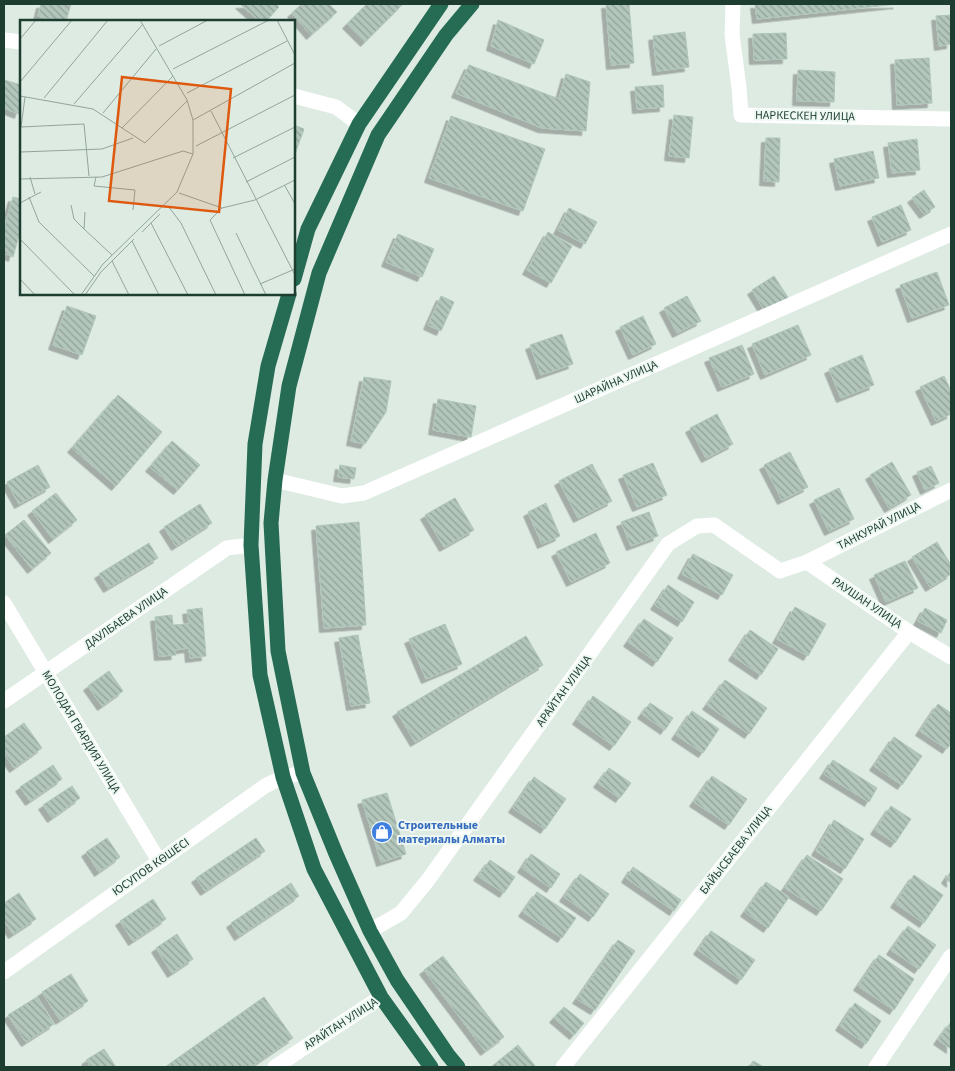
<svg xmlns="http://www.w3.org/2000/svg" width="955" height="1071" viewBox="0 0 955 1071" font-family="'Source Sans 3',sans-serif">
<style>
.building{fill:url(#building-back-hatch);stroke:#afc6b9;filter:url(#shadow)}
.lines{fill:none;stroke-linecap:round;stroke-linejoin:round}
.minor{stroke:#fff;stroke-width:15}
.highway{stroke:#266c54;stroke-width:15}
.labels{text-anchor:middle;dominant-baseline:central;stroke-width:4;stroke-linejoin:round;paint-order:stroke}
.street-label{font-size:12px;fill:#1d3d30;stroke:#eef8f2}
.shop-label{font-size:12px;font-weight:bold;fill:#366cbe;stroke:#eef8f2;text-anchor:start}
.inset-road{fill:none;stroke:#91a59b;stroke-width:1}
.view{fill:#de580e;fill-opacity:0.15;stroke:#de580e;stroke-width:2.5}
.inset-edge{fill:none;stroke:#1d3d30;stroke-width:2.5}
</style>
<defs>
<pattern id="building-back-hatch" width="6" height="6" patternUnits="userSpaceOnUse" patternTransform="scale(1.25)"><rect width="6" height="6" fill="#b3c6bc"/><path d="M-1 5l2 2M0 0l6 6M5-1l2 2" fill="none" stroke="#91a299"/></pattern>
<filter id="shadow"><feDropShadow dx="-4.5" dy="4.5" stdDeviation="0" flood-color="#0004"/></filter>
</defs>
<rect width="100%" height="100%" fill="#deebe3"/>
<path class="building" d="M41,4H71L66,21H56L38,16Z
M240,4H276L279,7L266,21H259Z
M302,4H329L337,12L311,35L292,13Z
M367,4H403L365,42L347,24Z
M606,4H629L634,63L611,65Z
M755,4H898L757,19Z
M951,15V44L939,46L936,16Z
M498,20L544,40L534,64L491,46Z
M685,32L689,67L657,71L653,36Z
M786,33L787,59L754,60L753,34Z
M929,58L932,103L897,105L895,60Z
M469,65L559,99L566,74L590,82L586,131L542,128L456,93Z
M798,70L835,72L834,102L797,101Z
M4,80L21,85V108L19,114L4,108Z
M663,85L664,107L637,109L635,87Z
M674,115L693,117L689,158L669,156Z
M451,116L545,149L523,211L429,178Z
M294,125L304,129L294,157Z
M766,138H780L779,182L764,181Z
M917,139L920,170L892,173L888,143Z
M873,151L879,178L840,186L834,159Z
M924,190L935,207L924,214L912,198Z
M13,197L21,199V228L13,257L4,253V228Z
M901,205L911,230L882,242L872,217Z
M569,208L597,222L585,244L558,230Z
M548,232L572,246L551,283L527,270Z
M398,234L434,249L422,277L386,262Z
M937,272L949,305L912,318L900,285Z
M774,276L789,299L766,313L752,290Z
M441,296L454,302L441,331L428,325Z
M687,296L701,321L677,333L664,308Z
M67,306L96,316L82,355L53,345Z
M643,316L656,344L633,355L620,327Z
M798,325L811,355L765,375L752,344Z
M562,334L573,364L541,375L530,345Z
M742,345L754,374L722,387L709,358Z
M862,355L874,385L841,398L829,369Z
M944,376L951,391V414L936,421L920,387Z
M364,377L391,381L386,412L365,444L351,441Z
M118,395L162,432L116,486L72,448Z
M438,399L476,406L471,437L433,430Z
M717,414L733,444L706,458L690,428Z
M172,441L200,465L178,490L150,467Z
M790,452L808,487L782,500L764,465Z
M892,462L911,495L889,508L870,475Z
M653,463L667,495L637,507L623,475Z
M592,464L612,501L578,518L559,481Z
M38,465L50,487L19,504L7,482Z
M340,465L356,468L354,479L338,477Z
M931,466L939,483L925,490L917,472Z
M839,488L854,519L829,531L814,500Z
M56,493L77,520L53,539L32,511Z
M455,498L474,530L444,547L425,515Z
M546,503L560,536L542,544L528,512Z
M200,504L212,523L176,546L164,527Z
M649,512L658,536L631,546L621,522Z
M24,520L51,553L32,569L5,535Z
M359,522L366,625L324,628L316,526Z
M596,533L610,563L571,582L556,552Z
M937,542L951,565V574L930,587L912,557Z
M149,543L158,558L108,588L99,574Z
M693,554L733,575L722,595L682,574Z
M905,561L918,588L886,602L874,575Z
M668,585L694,602L682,622L655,605Z
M795,607L826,624L808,656L777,639Z
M202,608L206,656L190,658L189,648L175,650L176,655L159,656L155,617L172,615L173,625L189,624L187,610Z
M925,608L947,620L941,633L918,621Z
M644,619L673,638L657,662L628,642Z
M445,624L462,664L426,679L409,639Z
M750,630L778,649L761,675L733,656Z
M358,635L370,703L351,706L339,638Z
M526,636L543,665L415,742L397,712Z
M109,671L123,691L102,706L88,686Z
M725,680L767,708L749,734L707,705Z
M593,696L631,722L614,746L577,720Z
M650,703L673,718L665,730L642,714Z
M938,704L951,713V743L947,749L920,731Z
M692,711L719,729L703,753L676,735Z
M24,723L42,748L14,768L4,753V737Z
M894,737L922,756L902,785L874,766Z
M833,760L877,788L869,802L824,774Z
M53,765L62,779L30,801L20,787Z
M609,768L631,783L620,798L598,783Z
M712,776L747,799L729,825L694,802Z
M534,777L566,799L545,829L513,808Z
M72,786L80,798L52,818L43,805Z
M387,793L406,854L381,862L362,800Z
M891,806L911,819L895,843L875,830Z
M834,820L864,839L845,869L816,851Z
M107,838L120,857L99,872L86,852Z
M256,838L265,851L205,891L196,878Z
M531,854L560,874L551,888L522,868Z
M807,855L843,879L821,911L785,888Z
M490,860L515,877L504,893L478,876Z
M633,867L681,900L674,911L626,878Z
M951,871V883L946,879Z
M580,874L609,894L593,917L564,897Z
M914,875L943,895L924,923L895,903Z
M766,882L789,897L768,928L745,912Z
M291,883L299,896L239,936L231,923Z
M537,892L576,918L562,938L523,912Z
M19,893L36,919L13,934L4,921V903Z
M153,899L166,919L133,941L120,921Z
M908,926L936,945L919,969L891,950Z
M711,931L755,960L741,980L698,950Z
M177,934L193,959L172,973L156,948Z
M618,940L635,951L595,1010L577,999Z
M879,955L914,979L894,1010L858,986Z
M443,956L504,1037L485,1051L424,970Z
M71,974L88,1001L60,1020L42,992Z
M37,997L54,1024L26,1042L8,1015Z
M264,997L293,1038L251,1067H165Z
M855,1003L881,1021L866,1044L840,1026Z
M564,1007L584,1023L574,1035L554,1018Z
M951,1022V1049L938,1040Z
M518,1045L536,1067H491Z
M104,1049L116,1067H91L86,1060Z
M753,1061L764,1067H749Z"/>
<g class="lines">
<path class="minor" d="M733,4L732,35L739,87L741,115L951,119
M4,40L21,42
M294,96L336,107L359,124
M275,480L342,496L364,493L951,234
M807,562L951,490
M4,603L159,861
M4,701L227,548L251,545
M370,931L401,913L428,880L668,544L697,526L714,525L780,571L807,562L909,632L951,657
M4,972L265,786L283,777L303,773
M275,1067L381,997
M563,1067L909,632
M876,1067L951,956"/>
<path class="highway" d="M294,279L308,229L359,124L441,4
M289,294L268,366L255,444L251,545L260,675L283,777L314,869L381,997L431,1067
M458,1067L448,1055L397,980L370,931L336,854L303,773L278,651L271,523L275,480L289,386L319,273L378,135L446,35L472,4"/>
</g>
<defs>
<g id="shop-disc" transform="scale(1.125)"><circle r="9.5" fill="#3f7fe0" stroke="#eef8f2"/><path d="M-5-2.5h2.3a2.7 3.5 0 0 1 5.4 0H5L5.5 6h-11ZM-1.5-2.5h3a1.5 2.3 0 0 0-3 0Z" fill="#fff"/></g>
</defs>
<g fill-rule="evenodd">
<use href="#shop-disc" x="382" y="832"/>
</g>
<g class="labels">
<g class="street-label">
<text transform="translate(805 116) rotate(1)">НАРКЕСКЕН УЛИЦА</text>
<text transform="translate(616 382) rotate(-24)">ШАРАЙНА УЛИЦА</text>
<text transform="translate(879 526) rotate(-27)">ТАНКУРАЙ УЛИЦА</text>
<text transform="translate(867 603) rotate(34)">РАУШАН УЛИЦА</text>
<text transform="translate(126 618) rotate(-35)">ДАУЛБАЕВА УЛИЦА</text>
<text transform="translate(564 691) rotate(-54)">АРАЙТАН УЛИЦА</text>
<text transform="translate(81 732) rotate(59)">МОЛОДАЯ ГВАРДИЯ УЛИЦА</text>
<text transform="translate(736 850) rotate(-52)">БАЙЫСБАЕВА УЛИЦА</text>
<text transform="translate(151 867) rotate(-35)">ЮСУПОВ КӨШЕСІ</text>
<text transform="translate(341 1024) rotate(-33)">АРАЙТАН УЛИЦА</text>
</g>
<g class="shop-label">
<text x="398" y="825">Строительные<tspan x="398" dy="14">материалы Алматы</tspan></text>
</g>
</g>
<g transform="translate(20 20)">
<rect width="275" height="275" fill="#deebe3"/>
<path class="inset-road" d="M257,0L275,35M0,19L16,0M139,26L188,0M153,49L249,0M0,62L52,0M167,73L267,21M0,76L73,89L125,123L167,81M5,77L1,107L64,104L69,156M24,78L88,0M54,84L123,4M191,91L275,255M83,93L136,29M173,100L275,43M102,108L153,56M176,126L275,75M0,132L82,129L113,118M213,138L275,107M10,157L15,174M76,157L74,166L115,170L113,190M0,159L82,157L163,131L173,134M226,162L275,137M265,166L275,184M159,173L202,188M9,177L19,202L74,256M0,183L21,172M51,185L54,199L64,209L65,192M148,186L161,203L196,275M131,203L168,275M64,209L92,235M122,212L140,194M216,213L246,275M0,219L55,275M112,221L139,275M92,241L109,275M0,259L15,275M240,264L275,249M61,275L83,244L157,172L173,134V100L167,80L120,0M65,275L81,252L114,219M225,275L190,200L202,188L235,180L275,160"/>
<path class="view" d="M102,57L211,69L199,192L89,181Z"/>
<rect width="275" height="275" class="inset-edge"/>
</g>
<rect width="955" height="1071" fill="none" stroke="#1d3d30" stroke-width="10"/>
</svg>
